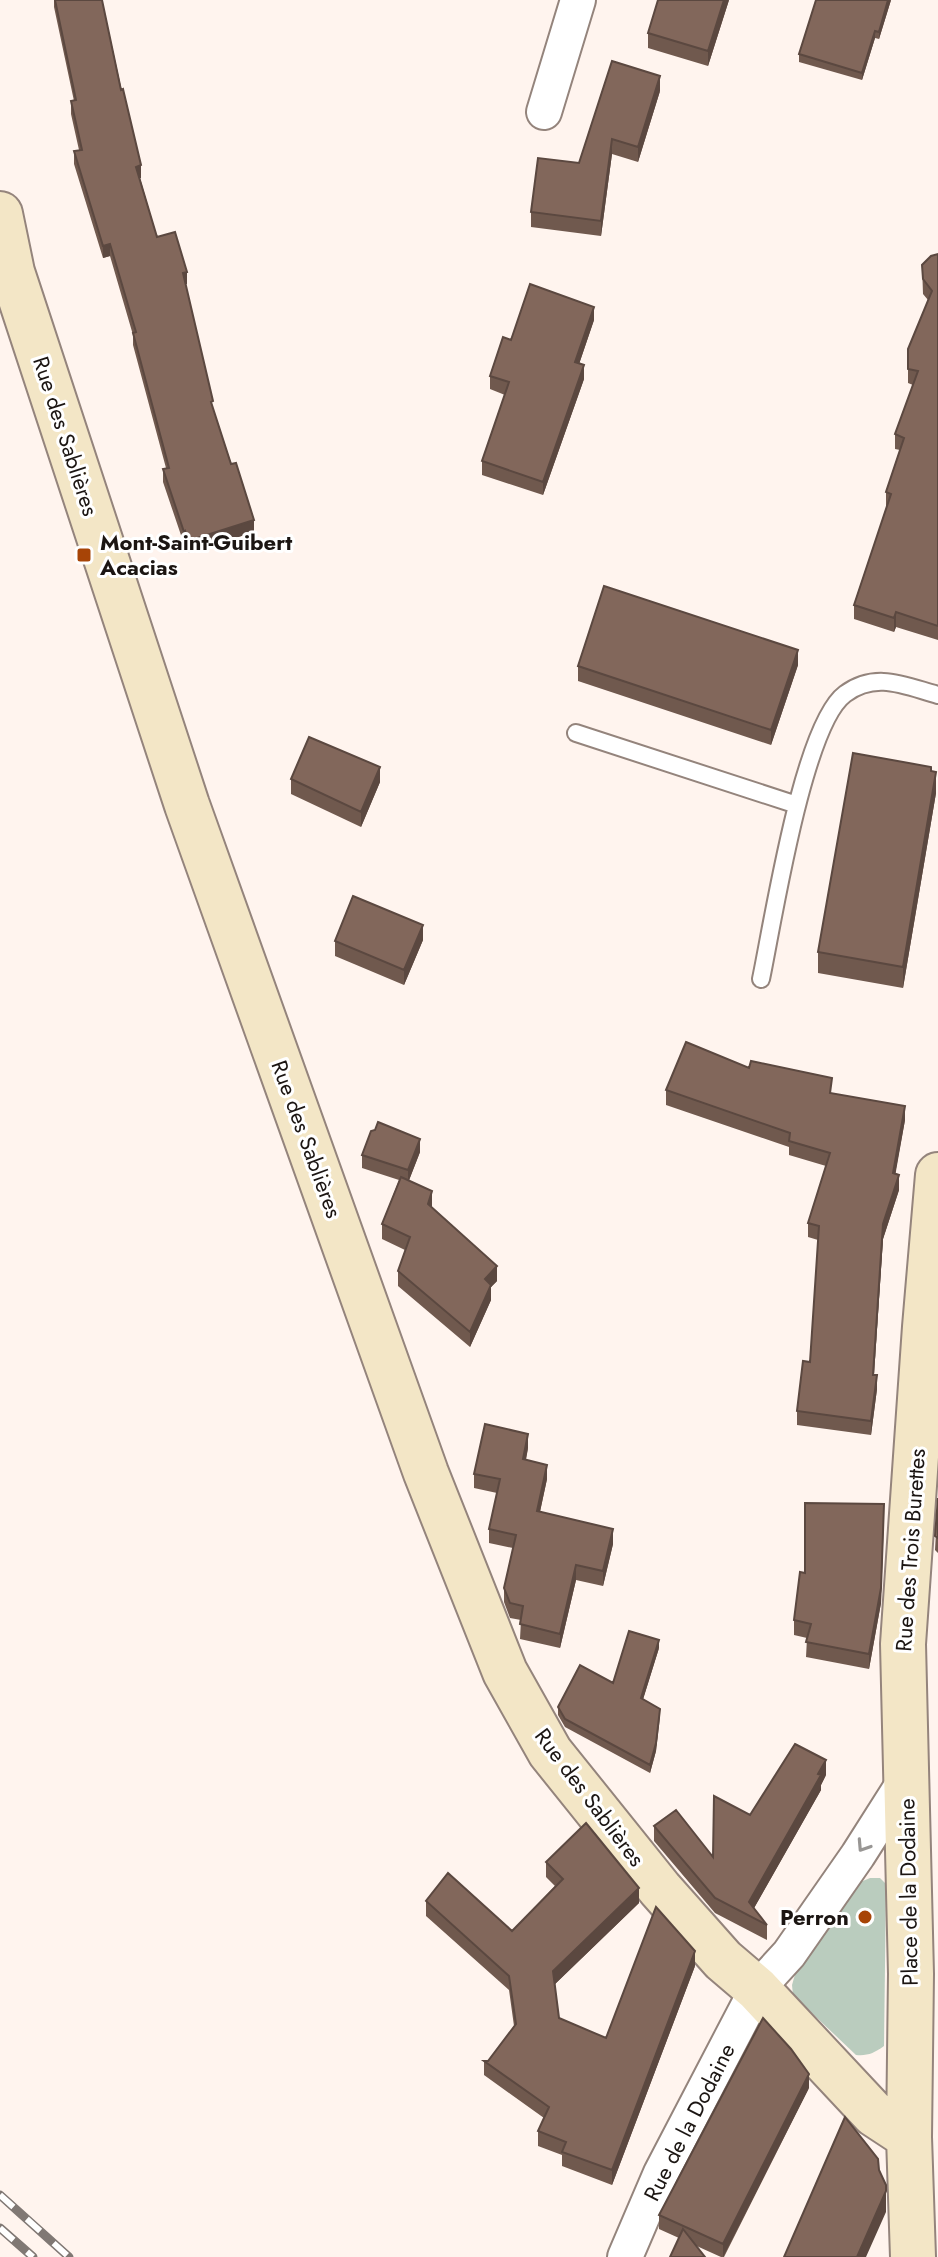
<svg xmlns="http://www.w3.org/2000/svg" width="938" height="2257" viewBox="0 0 938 2257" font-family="Jost,sans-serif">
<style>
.green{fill:#baccbe}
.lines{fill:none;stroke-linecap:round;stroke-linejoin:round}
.lane-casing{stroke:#94847c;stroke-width:20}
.street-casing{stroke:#94847c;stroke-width:38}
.secondary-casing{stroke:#94847c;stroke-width:48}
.lane{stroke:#fff;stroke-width:16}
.street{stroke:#fff;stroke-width:34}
.secondary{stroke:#f3e6c6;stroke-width:44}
.rail-casing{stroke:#807874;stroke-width:9}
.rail{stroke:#fff;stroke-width:6;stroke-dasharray:18;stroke-linecap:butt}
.wall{fill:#70594e}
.shaded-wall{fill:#5b4840}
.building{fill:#82675b;stroke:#5b4840;stroke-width:2}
.oneway{stroke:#989694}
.poi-dot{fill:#a74406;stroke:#fff;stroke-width:3}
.labels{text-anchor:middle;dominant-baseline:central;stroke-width:6;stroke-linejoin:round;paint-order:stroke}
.street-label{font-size:22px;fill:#1b1512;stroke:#fff}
.poi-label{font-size:22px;font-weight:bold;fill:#1b1512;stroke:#fff;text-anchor:start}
</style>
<rect width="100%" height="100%" fill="#fff4ee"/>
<path class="green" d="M870,1878H880L886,1884L884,2046C874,2053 868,2056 856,2055L793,1995L792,1985L796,1971L858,1883Z"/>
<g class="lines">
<g class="lane-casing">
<path id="lane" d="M576,733L797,805
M761,979C773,922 803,725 845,694C876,671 905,686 938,695"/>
</g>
<g class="street-casing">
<path id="street" d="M544,112L578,0
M625,2257L661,2173L757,1989L789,1954L858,1855L905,1781"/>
</g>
<g class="secondary-casing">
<path id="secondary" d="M0,214L12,272L187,805L426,1473L505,1672L550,1752L660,1889L723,1960L757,1989L874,2114L909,2137
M913,2257L909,2137L911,1974L903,1644L925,1327L938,1175"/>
</g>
<use href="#lane" class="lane"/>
<use href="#street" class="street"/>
<use href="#secondary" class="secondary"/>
<g class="rail-casing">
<path id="rail" d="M0,2195L69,2257
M0,2228L33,2257"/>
</g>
<use href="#rail" class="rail"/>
</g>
<path class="wall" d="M54,0H102L141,178H140L157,237L187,284H185L213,408L254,532L188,553L185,544H184L163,482V469L166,468L133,345V335L110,256L103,258L74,164V151L79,150L71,114V101H74L54,7Z
M729,0L708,66L648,48V33Z
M891,0L879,39L875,38L862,80L799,62V54Z
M660,91L638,162L612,154L601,236L531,227V212L579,163Z
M938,254V640L896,627L894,632L854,619V605L887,507L886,506V492L900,450L895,449V434L913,385L908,383V349L928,300L923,294L922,265Z
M594,320L579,364L584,379L543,495L482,475V461L505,395L490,389V376L511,340Z
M798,665L771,745L578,681V666Z
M931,771L936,793L903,988L818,973V952Z
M291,779L380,782L361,827L291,794Z
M423,940L404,985L335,956V941Z
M749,1068L832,1093L905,1120L895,1174L899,1190L883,1239L874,1375L877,1389L871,1435L797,1425V1411L810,1362L818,1240L808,1237V1223L826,1166L789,1155V1147L666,1105V1090Z
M420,1152L409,1180L432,1206V1207L497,1281L491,1287V1300L470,1347L398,1286V1271L405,1250L382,1239V1224L399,1180L362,1168V1155Z
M528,1448L526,1460L547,1479L540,1512L613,1544L603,1586L576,1580L560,1648L520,1639L521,1620L510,1618L504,1602V1588L513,1548L489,1543V1529L497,1493L474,1488V1474Z
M938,1498V1553L935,1550Z
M884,1519L881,1603L869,1669L806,1657L807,1638L794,1635V1620L805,1573Z
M659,1648L643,1699L660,1717L656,1751L650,1773L565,1727L558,1715V1707L613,1683Z
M826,1775L821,1785V1790L754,1908L767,1925V1940L715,1913L654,1841V1826L713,1857L750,1815Z
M546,1862L639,1903L555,1984L559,2018L606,2038L695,1966L612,2185L562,2166V2155L538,2146V2131L544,2118L484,2075V2061H488L514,2026L509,1990L426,1916V1901L512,1931L555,1886L546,1877Z
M809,2088L724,2257H721L659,2229V2215Z"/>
<path class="shaded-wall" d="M724,0H729L708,66V51Z
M888,0H891L879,39V32Z
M875,31V38L862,80V73Z
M660,76V91L638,162V147Z
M612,139V154L601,236V221Z
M141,165V178L136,179V167Z
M110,244V256L103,258V246Z
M187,272V284L183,285V273Z
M594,307V320L575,376V362Z
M584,365V379L543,495V482Z
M254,520V532L188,553V541Z
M185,531V544H184V532Z
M896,612V627L894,632V618Z
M798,650V665L771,745V730Z
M380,767V782L361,827V812Z
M936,772V793L903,988V967Z
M423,925V940L404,985V970Z
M905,1106V1120L893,1188V1173Z
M420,1139V1152L408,1183V1170Z
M899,1175V1190L883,1239L873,1389L883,1224Z
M432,1191V1206L428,1219V1204Z
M497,1266V1281L491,1287V1300L470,1347V1332L485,1279Z
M877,1375V1389L871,1435V1421Z
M528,1434V1448L523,1473V1459Z
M547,1465V1479L537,1525V1511Z
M884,1504L881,1603L869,1669V1654Z
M613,1529V1544L603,1586V1571Z
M576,1565V1580L560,1648V1634Z
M659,1640V1648L641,1706V1698Z
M660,1709L656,1751L650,1773V1765Z
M826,1760V1775L821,1785V1790L749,1917V1902Z
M639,1888V1903L553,1986V1971Z
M695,1951V1966L612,2185V2170Z
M809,2074V2088L723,2257V2244Z
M886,2191V2212L866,2257H857Z"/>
<path class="building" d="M55,0H102L121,90L123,89L141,165L136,167L157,237L175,232L187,272L183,273L213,401L211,402L231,464L236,463L254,520L188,541L185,531L184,532L163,469L169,468L133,333L136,332L110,244L103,246L74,151L82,150L71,101L76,100Z
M658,0H724L708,51L648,33Z
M816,0H888L879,32L875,31L862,73L799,54Z
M612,61L660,76L638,147L612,139L601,221L531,212L538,158L579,163Z
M938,254V626L896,612L894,618L854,605L891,494L886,492L904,438L895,434L918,371L908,369V349L932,291L923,279L922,265L931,256Z
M530,284L594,307L575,362L584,365L543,482L482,461L509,382L490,376L503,337L511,340Z
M604,586L798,650L771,730L578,666Z
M309,737L380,767L361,812L291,779Z
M853,753L931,767V771L936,772L903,967L818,952Z
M353,896L423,925L404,970L335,941Z
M686,1042L749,1068L751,1061L832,1078L830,1093L905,1106L893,1173L899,1175L883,1224L873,1375H877L871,1421L797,1411L803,1361L810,1362L819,1226L808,1223L830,1153L789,1141L790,1133L666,1090Z
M378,1122L420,1139L408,1170L362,1155L371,1131L375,1130Z
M401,1177L432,1191L428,1204L497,1266L485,1279L491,1285L470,1332L398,1271L410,1237L382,1224Z
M485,1424L528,1434L523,1459L547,1465L537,1511L613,1529L603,1571L576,1565L560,1634L520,1624L523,1606L510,1603L504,1588L516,1535L489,1529L500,1479L474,1474Z
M938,1498V1538L935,1536Z
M805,1503L884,1504L881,1588L869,1654L806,1642L811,1624L794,1620L800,1572L805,1573Z
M629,1631L659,1640L641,1698L660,1709L656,1743L650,1765L565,1719L558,1707L580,1665L613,1683Z
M795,1744L826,1760L818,1774L821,1775L749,1902L767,1925L715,1898L654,1826L676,1810L713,1857L714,1796L750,1815Z
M586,1823L639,1888L553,1971L559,2018L606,2038L656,1907L695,1951L612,2170L562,2152L566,2142L538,2131L549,2107L484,2061H488L516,2024L509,1976L426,1901L448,1873L512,1931L563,1879L546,1862Z
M763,2018L791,2049L809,2074L723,2244L659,2215Z
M845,2117L878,2159L879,2170L886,2185V2191L857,2257H784Z
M683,2229L705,2257H670Z"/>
<defs><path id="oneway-chevron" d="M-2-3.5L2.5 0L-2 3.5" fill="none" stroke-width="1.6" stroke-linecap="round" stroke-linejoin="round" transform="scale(2)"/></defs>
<use class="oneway" href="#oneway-chevron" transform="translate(863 1846) rotate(123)"/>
<g class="poi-dot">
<rect x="76" y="547" width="16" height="16" rx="4"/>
<circle cx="865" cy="1917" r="8"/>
</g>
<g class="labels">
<g class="street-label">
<text transform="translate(66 436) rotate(72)">Rue des Sablières</text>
<text transform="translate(307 1139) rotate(70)">Rue des Sablières</text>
<text transform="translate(910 1550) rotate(-86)">Rue des Trois Burettes</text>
<text transform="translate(590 1797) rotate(53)">Rue des Sablières</text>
<text transform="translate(908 1892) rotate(-91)">Place de la Dodaine</text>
<text transform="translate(689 2122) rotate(-63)">Rue de la Dodaine</text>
</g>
<g class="poi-label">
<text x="100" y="542">Mont-Saint-Guibert<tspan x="100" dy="25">Acacias</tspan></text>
<text x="849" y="1917" text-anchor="end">Perron</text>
</g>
</g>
</svg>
